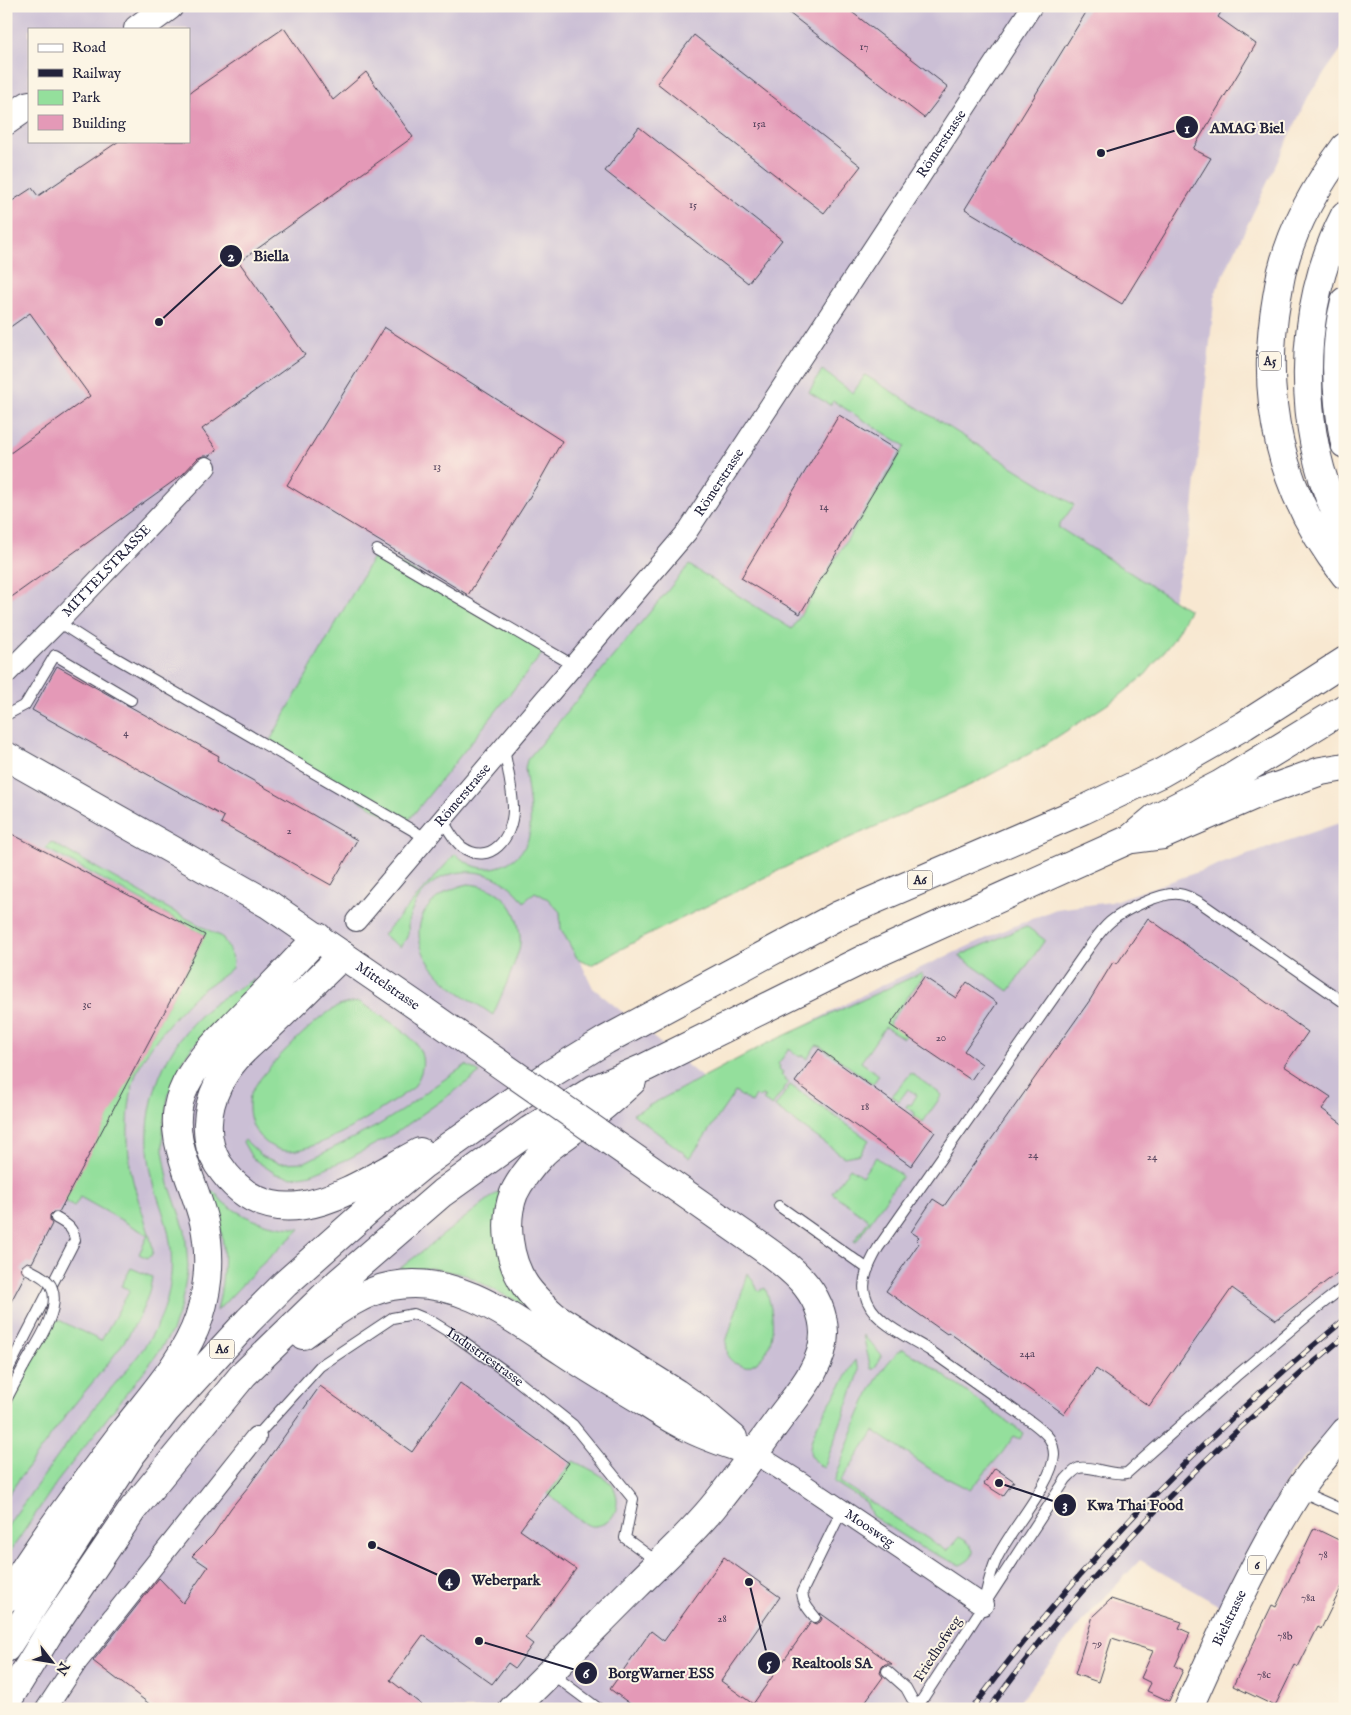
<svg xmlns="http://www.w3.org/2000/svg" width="1351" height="1715" viewBox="0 0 1351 1715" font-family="'IM FELL English',serif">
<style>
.industrial{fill:#cbbfd5;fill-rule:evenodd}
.green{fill:#94df9c;stroke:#5b806c}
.building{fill:#e499b7}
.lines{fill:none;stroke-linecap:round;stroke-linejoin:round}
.lane-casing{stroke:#424052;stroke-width:12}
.street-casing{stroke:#424052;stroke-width:22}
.secondary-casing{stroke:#424052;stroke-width:30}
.primary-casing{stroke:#424052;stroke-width:30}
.highway-casing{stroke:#424052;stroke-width:30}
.lane{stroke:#fff;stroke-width:10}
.street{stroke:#fff;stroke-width:20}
.secondary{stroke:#fff;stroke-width:28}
.primary{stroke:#fff;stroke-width:28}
.highway{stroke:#fff;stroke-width:28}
.rail-casing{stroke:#22223b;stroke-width:5.5}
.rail{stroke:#fcf5e5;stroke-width:4;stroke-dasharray:11;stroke-linecap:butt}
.lane-bridge-casing{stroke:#424052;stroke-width:12;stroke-linecap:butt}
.secondary-bridge-casing{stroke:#424052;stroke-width:30;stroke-linecap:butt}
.lane-bridge{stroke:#fff;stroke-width:10}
.secondary-bridge{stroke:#fff;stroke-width:28}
.labels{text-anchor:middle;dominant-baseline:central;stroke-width:4;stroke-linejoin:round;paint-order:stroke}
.number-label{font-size:11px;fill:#52405a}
.shield{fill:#fcf5e5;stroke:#63616e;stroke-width:1}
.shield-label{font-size:12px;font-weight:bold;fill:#22223b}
.street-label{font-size:14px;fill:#22223b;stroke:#fcf5e5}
.leader{fill:none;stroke:#22223b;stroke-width:2}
.callout-dot{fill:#22223b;stroke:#fcf5e5;stroke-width:2}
.mark-label{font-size:15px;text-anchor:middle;font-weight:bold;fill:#fff}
.callout-label{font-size:15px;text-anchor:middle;font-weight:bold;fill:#22223b;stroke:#fcf5e5;stroke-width:4;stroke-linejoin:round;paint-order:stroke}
</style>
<rect width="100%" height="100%" fill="#fcf5e5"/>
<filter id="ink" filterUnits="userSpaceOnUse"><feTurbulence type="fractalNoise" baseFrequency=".02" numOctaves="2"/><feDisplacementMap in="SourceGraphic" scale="10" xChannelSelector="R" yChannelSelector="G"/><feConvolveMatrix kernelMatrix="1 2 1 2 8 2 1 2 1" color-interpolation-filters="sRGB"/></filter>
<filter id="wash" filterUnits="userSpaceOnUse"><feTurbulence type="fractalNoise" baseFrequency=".0096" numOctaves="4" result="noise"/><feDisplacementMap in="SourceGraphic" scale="20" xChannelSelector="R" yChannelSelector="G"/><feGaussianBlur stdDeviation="1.12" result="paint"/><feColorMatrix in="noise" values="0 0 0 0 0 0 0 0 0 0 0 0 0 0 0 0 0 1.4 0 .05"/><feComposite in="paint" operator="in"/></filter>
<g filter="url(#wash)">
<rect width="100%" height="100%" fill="#f8e8d1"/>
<path class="industrial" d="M6,6H1345V44L1309,95L1215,293L1192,519L1170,614L561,921L593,988L704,1079L878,987L1002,931L1056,909L1111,902L1345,821V1414L1290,1474L1223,1608L1140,1560L1079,1625L1014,1709H6ZM29,29H189V141H29Z"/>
<path class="green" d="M822,370L853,393L865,375L1074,505L1058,527L1189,610L1173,640L1146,674L1117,698L1040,748L975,783L808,856L642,938L591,965L577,958L561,929L560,912L548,899L535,892L524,902C499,865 442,859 417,901C413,907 410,915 408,922C408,927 409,933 407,937C405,941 402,944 400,947L383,935L455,854C463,860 472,867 483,868C503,870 525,856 529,835C533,816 527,788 525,768L527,760L689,565L792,629L905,446L833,401L830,405L809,392Z
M377,550L546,649L404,826L267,746Z
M51,842L171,910L218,935L223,938L230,952L233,961L232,968C221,979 207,985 196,995C176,1014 151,1043 139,1067C126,1094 126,1142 131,1172C136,1197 146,1220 152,1245L153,1252L152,1255L147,1258L139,1254L148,1235L80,1197L74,1207L64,1201L205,935L45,848Z
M468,884C493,886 512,898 518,924C520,933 521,941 519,950C512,972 502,994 493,1015C475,1002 452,990 437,973C402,934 421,895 468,884Z
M1026,926L1045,940L1009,991L959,956Z
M921,973L923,976L889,1023L906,1035L903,1038L885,1027L861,1062L879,1075L873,1084L820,1046L816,1045L807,1059L802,1055L800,1057L789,1049L778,1064L780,1066L779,1069L783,1072L781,1075L785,1078L784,1080L788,1083L772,1106L763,1100L766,1097L762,1095L759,1097L756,1096L752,1103L735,1092L690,1158L633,1114L766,1044Z
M252,980H254L234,1008L194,1045L184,1058L169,1092L163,1126V1150L169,1184L185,1230L188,1267L181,1306L172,1331L155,1357L57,1482L6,1558C6,1549 5,1539 6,1531C7,1524 26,1501 31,1493C52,1465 72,1436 94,1408C119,1378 151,1347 164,1309C173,1282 174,1251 166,1223C162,1208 155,1192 152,1176C138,1116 159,1052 205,1011C219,999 236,990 252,980Z
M359,1002C371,1008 379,1015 389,1021C416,1039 435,1056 413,1088C388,1105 311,1159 281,1150C272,1148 265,1142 259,1136C250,1125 247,1109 250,1096C256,1076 317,1016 337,1007C345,1003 351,1003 359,1002Z
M466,1065L480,1073L397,1132L348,1159L311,1174L293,1177L276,1174L252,1158L243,1142L245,1140L263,1157L280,1163L305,1162L377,1126L404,1109L430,1089Z
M911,1073L942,1095L923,1122L914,1116L915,1113L906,1107L908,1104L911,1105L917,1095L908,1089L899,1101L892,1096Z
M790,1085L869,1140L860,1154L844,1157L775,1107Z
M876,1157L902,1176L856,1242L854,1241L869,1220L832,1193L850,1168L862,1176Z
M503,1188L529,1308L466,1275L431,1268L398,1270Z
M210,1190C217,1193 218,1196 222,1201C226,1205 233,1209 238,1212C257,1224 278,1226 300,1229L256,1270L217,1311C222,1287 226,1261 222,1236C219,1221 213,1206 210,1190Z
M131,1268L152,1277C145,1329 97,1374 67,1414C46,1442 26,1469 6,1498V1410L55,1318L101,1341L130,1290L121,1286Z
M748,1273L759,1291L765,1288C776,1314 779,1359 745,1367L734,1363L728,1357L726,1342Z
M863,1335L882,1356L874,1369H871Z
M903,1349L928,1364L1023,1433L1020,1439L1014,1436L1002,1453L970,1490L933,1471L874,1431L840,1482L947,1551L959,1537C976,1545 979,1557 960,1565L920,1547L872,1516L866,1502L834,1482C848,1446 871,1368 903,1349Z
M855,1360L859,1369L858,1376L824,1468C817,1465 811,1459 810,1451C809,1427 845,1384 855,1360Z
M573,1461C585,1467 603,1474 612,1485C621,1498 618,1518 603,1524C598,1526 593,1527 588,1525C575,1519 560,1503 548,1494Z"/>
<g id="blocks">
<path class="building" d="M780,6H844L948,87L924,118Z
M1090,6H1225L1218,17L1256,44L1193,149L1211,158L1122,304L965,209Z
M284,28L333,100L366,72L413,137L239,262L305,355L202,429L217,450L209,456H203L198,458L182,475L6,601V456L90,396L30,313L6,330V205L32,188L38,196L119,141H189V93Z
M694,35L861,166L824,213L657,83Z
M639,127L782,240L748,283L605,171Z
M384,327L562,441L539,482L468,595L287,485Z
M839,415L898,451L800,614L741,578Z
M57,666L219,756L217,760L357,840L331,885L221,823L224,817L32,710Z
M6,831L205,935L59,1212H53L50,1215V1221L52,1224L32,1263L27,1262L22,1266L21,1270L25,1275L6,1311Z
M1148,918L1308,1032L1284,1066L1331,1097L1322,1109L1345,1126V1267L1276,1320L1232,1288L1149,1406L1096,1369L1064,1414L948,1332L947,1334L886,1291L919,1243L916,1240L919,1237L911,1232L933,1199L944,1206L1090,1000L1113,962L1117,964Z
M924,977L956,998L967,982L997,1003L964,1051L982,1064L971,1080L890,1025Z
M819,1049L935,1132L911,1166L795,1082Z
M460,1383L569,1463L520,1530L576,1569L525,1638L533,1644L515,1668L508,1663L492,1684L423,1635L390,1680L427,1709H156L93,1661L159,1578L183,1603L208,1567L192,1556L213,1535L231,1508L248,1487L320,1386L412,1452Z
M995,1468L1014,1481L1003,1496L984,1484Z
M1314,1528L1345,1543V1580L1321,1629L1318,1627L1298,1667L1295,1665L1275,1706L1233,1686L1272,1605L1276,1607Z
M724,1557L780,1597L721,1681L753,1704L811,1622L816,1624L820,1622L822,1619L820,1613L892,1664H885L882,1667L880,1673L883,1677L860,1709H637L610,1689L651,1631L664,1641Z
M1111,1599L1182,1622L1179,1628L1190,1633L1175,1666L1183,1670L1169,1701L1147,1691L1151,1683L1141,1678L1153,1651L1112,1638L1098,1682L1075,1674L1093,1616Z"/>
</g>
</g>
<g filter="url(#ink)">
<use href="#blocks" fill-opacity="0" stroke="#424052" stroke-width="1"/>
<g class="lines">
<g class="lane-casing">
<g id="lane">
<path d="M377,550L573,665"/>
<path d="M58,622L97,647L426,838"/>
<path d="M6,715L25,705L55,655L131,700"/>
<path d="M442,819C448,829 453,840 462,847C491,867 513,837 513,809C513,791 507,767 504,748"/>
<path d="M779,1206L868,1269"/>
<path d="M6,1374L75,1240C73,1227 66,1224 56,1218"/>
<path d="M6,1400L24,1366"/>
<path id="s1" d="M256,1437L320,1366L392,1318L414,1314L431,1321L457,1337L509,1374L573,1425L633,1499L625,1538L659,1563"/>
<path d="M1300,1491L1345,1511"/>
<path d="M983,1605C987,1590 990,1572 997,1558C1010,1530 1053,1483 1054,1455C1054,1449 1052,1443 1049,1438C1039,1425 1022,1416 1010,1407C983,1388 956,1369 929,1350C907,1336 871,1322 865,1294C861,1278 871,1261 878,1248L1090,946C1096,938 1102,929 1110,922C1124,910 1161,892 1179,894C1187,895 1194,899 1201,903L1345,1003"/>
<path d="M815,1617C808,1609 803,1603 802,1592L842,1510"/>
<path d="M887,1671L906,1688L912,1699"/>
<path d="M552,1674L599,1709"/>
<path d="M916,1709L1066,1479C1070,1475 1074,1470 1079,1468C1091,1465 1111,1476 1127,1473L1236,1376L1318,1307L1345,1286"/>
</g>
</g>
<g class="street-casing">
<g id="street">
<path id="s2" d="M6,674L58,622L206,467"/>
<path id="s3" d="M356,921L687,532L1032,6"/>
<path id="s4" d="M754,1453L802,1483L983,1605"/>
<path d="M46,1709L77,1662L256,1437"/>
</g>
</g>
<g class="secondary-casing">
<g id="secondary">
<path d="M138,29L169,6"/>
<path d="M6,121L29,105"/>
<path id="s5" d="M6,756L268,904L424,1011"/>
<path d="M513,1709C555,1668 595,1627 636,1586C662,1560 690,1535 713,1507C735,1480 756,1451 777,1422C795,1397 824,1367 824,1333C823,1289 786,1264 753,1241"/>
</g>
</g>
<g class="primary-casing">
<g id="primary">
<path id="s6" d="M1188,1709C1221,1635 1255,1560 1298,1492C1311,1471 1329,1452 1345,1432"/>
</g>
</g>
<g class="highway-casing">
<path id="highway" d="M1345,147C1318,183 1294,224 1283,267C1280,277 1279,287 1277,297C1259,398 1280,494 1345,575
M1345,215C1296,309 1295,437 1345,531
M1345,301C1333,348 1336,398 1345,444
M1132,839L1163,835L1262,792L1321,771L1345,767
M343,955C319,978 295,1002 270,1026C248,1047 233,1056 218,1085C206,1109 203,1140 218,1164C274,1249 355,1186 420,1152
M632,1081C614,1098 596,1113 576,1127C566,1136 553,1143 543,1153C532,1165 521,1178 514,1193C503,1221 508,1260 525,1285C533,1297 543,1306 554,1316L676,1393L700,1410L733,1438
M303,1335C329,1317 359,1292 392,1286C457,1274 512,1318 564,1352C588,1368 613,1383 638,1398C654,1408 670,1419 687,1427C708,1438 732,1445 754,1453
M6,1598C41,1541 81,1488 121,1435C149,1398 184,1362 199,1318C209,1287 211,1254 204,1222C194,1180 165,1136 182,1093C194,1062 220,1039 242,1016C268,990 293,964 318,937
M6,1648L131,1455L166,1410L249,1320L285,1284L374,1205L424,1164L552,1073L606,1040L839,915L1083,810L1161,773L1245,725L1345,661
M6,1703L49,1633L133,1509L243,1375L339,1282L442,1193L530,1130L595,1089L646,1067L864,959L1130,839L1155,818L1221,784L1345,708"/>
</g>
<use href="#lane" class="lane"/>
<use href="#street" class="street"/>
<use href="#secondary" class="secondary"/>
<use href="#primary" class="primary"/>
<use href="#highway" class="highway"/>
<g class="rail-casing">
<path id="rail" d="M972,1709C1080,1563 1205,1434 1345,1319
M989,1709C1090,1569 1212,1446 1345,1336"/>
</g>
<use href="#rail" class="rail"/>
<g class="lane-bridge-casing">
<path id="lane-bridge" d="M24,1366C35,1346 61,1311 52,1288C49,1279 36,1273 28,1269"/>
</g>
<g class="secondary-bridge-casing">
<path id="secondary-bridge" d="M424,1011L753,1241"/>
</g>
<use href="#lane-bridge" class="lane-bridge"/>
<use href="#secondary-bridge" class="secondary-bridge"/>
</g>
</g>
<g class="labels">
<g class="number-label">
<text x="864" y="47">17</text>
<text x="759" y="124">15a</text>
<text x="693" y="205">15</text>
<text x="437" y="467">13</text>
<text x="824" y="507">14</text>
<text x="126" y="733">4</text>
<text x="289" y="831">2</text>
<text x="87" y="1005">3c</text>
<text x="941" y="1038">20</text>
<text x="865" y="1107">18</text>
<text x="1033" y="1155">24</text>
<text x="1152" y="1157">24</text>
<text x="1027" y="1354">24a</text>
<text x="1323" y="1555">78</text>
<text x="1308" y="1598">78a</text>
<text x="722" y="1619">28</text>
<text x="1285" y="1636">78b</text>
<text x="1097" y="1644">79</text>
<text x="1264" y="1675">78c</text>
</g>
<g class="shield">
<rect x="1259" y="351.5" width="22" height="19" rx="4"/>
<rect x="907.5" y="870.5" width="25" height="19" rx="4"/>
<rect x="209.5" y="1339.5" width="25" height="19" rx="4"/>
<rect x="1248" y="1555.5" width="18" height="19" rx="4"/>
</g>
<g class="shield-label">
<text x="1270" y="361">A5</text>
<text x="920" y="880">A6</text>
<text x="222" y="1349">A6</text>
<text x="1257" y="1565">6</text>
</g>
<g class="street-label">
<text stroke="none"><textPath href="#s3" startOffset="975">Römerstrasse</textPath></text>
<text stroke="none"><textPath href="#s3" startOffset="570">Römerstrasse</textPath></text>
<text stroke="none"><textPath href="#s2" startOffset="144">MITTELSTRASSE</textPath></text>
<text stroke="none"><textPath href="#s3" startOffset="165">Römerstrasse</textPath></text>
<text stroke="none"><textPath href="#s5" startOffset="446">Mittelstrasse</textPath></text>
<text stroke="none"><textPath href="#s1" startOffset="288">Industriestrasse</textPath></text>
<text stroke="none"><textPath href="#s4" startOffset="138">Moosweg</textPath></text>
<text stroke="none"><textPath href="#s6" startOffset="100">Bielstrasse</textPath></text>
<text transform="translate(938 1649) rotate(-57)">Friedhofweg</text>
</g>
</g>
<path class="leader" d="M1101 153L1187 127M159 322L231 256M999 1483L1065 1505M372 1545L449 1580M749 1582L769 1663M479 1641L586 1673"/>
<g class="callout-dot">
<circle cx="1101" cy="153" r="5"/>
<circle cx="159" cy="322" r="5"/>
<circle cx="999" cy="1483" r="5"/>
<circle cx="372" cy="1545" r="5"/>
<circle cx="749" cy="1582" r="5"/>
<circle cx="479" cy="1641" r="5"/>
<circle cx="1187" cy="127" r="12"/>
<circle cx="231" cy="256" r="12"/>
<circle cx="1065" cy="1505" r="12"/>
<circle cx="449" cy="1580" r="12"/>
<circle cx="769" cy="1663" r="12"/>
<circle cx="586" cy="1673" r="12"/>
</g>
<g class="mark-label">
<text x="1187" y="133">1</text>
<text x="231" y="261">2</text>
<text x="1065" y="1510">3</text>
<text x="449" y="1585">4</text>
<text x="769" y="1668">5</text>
<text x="586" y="1678">6</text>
</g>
<g class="callout-label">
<text x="1247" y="133">AMAG Biel</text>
<text x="271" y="261">Biella</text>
<text x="1135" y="1510">Kwa Thai Food</text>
<text x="506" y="1585">Weberpark</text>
<text x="832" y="1668">Realtools SA</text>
<text x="661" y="1678">BorgWarner ESS</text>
</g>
<rect width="1351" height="1715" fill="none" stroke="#fcf5e5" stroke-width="25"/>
<rect x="28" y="28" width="162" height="115" fill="#fcf5e5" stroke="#a5a1a1"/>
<rect x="38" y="44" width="25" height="8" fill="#ffffff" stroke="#a5a1a1"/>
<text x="72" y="52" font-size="15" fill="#22223b">Road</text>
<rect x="38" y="69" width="25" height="8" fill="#22223b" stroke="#a5a1a1"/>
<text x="72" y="78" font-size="15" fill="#22223b">Railway</text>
<rect x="38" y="90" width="25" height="15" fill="#94df9c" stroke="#a5a1a1"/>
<text x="72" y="102" font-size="15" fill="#22223b">Park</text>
<rect x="38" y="115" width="25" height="15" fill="#e499b7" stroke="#a5a1a1"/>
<text x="72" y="128" font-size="15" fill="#22223b">Building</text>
<g transform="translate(52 1662) rotate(121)" stroke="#fcf5e5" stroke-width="4" paint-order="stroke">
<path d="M0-4L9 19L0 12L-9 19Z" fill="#22223b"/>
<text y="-8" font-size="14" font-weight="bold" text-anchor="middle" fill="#22223b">N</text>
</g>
</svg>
